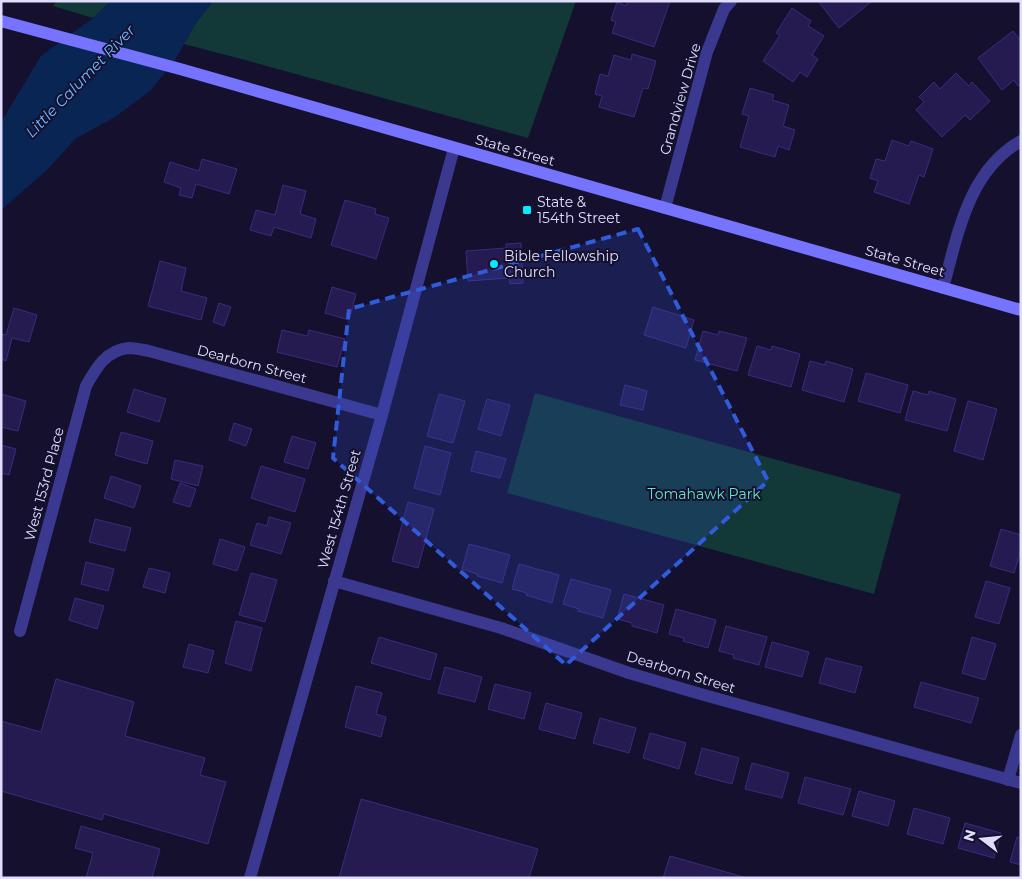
<svg xmlns="http://www.w3.org/2000/svg" width="1022" height="879" viewBox="0 0 1022 879" font-family="Montserrat,sans-serif">
<style>
.green{fill:#123837}
.water{fill:#092553}
.building{fill:#251b50;stroke:#3b2b7e}
.lines{fill:none;stroke-linecap:round;stroke-linejoin:round}
.minor{stroke:#3b3890;stroke-width:12}
.secondary{stroke:#7674ff;stroke-width:12}
.marked{fill:#305cdc;fill-opacity:0.2;stroke:#305cdc;stroke-width:4;stroke-dasharray:10 6;stroke-linejoin:round}
.poi-dot{fill:#09e8ff;stroke:#15102e;stroke-width:2}
.labels{text-anchor:middle;dominant-baseline:central;stroke-width:4;stroke-linejoin:round;paint-order:stroke}
.street-label{font-size:14px;fill:#e0ddff;stroke:#15102e}
.poi-label{font-size:14px;fill:#e0ddff;stroke:#15102e;text-anchor:start}
.park-label{font-size:14px;fill:#5fe9c5;stroke:#15102e}
.water-label{font-size:15px;font-style:italic;fill:#6bbbff;stroke:#15102e}
</style>
<rect width="100%" height="100%" fill="#15102e"/>
<path class="green" d="M57,1H111L93,18L53,6Z
M213,1H576L528,138L249,61L184,44L196,23Z
M535,393L901,494L874,594L507,493Z"/>
<path class="water" d="M111,1H213L196,23L175,60L150,91L115,117L75,139L48,169L1,210V122L41,56L93,18Z"/>
<path class="building" d="M628,1H670L654,47L612,33L616,22L611,20L617,2L626,6Z
M818,1H872L839,28Z
M792,8L811,21L808,26L824,36L812,55L818,59L807,77L800,72L793,82L763,61L780,35L776,33Z
M1013,31L1021,41V84L1018,86L1014,80L1002,90L978,58Z
M632,54L656,61L648,89L643,88L634,117L599,107L602,96L595,94L600,74L608,76L614,55L631,60Z
M956,73L969,86L972,82L990,101L970,120L965,115L942,137L916,110L924,102L919,97L934,82L940,89Z
M750,88L774,95L772,100L789,105L783,126L795,130L789,150L778,146L775,157L740,147L749,116L742,114Z
M892,140L909,146L911,141L933,149L924,177L919,175L909,204L874,192L878,181L870,178L876,159L885,161Z
M202,159L237,169L229,194L196,184L192,198L179,195L181,188L164,182L170,162L199,171Z
M283,185L306,191L300,214L316,219L311,238L274,227L271,236L250,230L256,210L275,215Z
M345,200L376,209L375,214L389,218L376,259L331,245Z
M521,243L523,283L510,284L509,278L468,281L466,251L506,248V244Z
M160,261L186,268L181,291L207,298L201,320L148,306Z
M332,287L356,294L349,320L325,313Z
M219,303L231,307L224,326L213,322Z
M653,307L694,320L686,348L644,335Z
M14,308L37,315L29,342L12,338L6,361L1,359V334L6,335Z
M282,330L307,336L309,330L345,339L337,367L277,352Z
M703,331L718,335L719,331L747,338L737,371L695,360Z
M757,346L771,350L772,346L800,354L791,387L748,375Z
M810,361L825,365L826,361L853,369L844,402L802,390Z
M866,373L908,385L900,413L858,401Z
M625,385L647,391L643,410L620,405Z
M134,389L166,399L159,422L127,412Z
M913,391L928,395L929,391L956,399L947,431L905,420Z
M1,394L26,401L18,431L1,427Z
M439,394L465,401L453,443L427,436Z
M487,399L510,405L501,436L478,429Z
M968,401L997,409L983,460L954,451Z
M234,423L252,429L246,446L229,440Z
M121,432L153,441L147,464L115,455Z
M292,436L316,443L308,469L284,462Z
M1,445L16,449L9,475L1,473Z
M425,446L451,453L440,495L414,488Z
M476,451L506,459L500,478L471,471Z
M175,460L203,466L198,486L171,479Z
M261,466L305,479L295,512L251,498Z
M111,476L141,486L134,508L104,498Z
M180,483L196,489L190,507L173,502Z
M408,502L434,509L418,568L392,561Z
M269,517L291,523L281,554L250,545L257,523L267,526Z
M95,519L131,528L125,551L89,542Z
M1001,529L1021,535V550L1014,573L990,566Z
M220,539L245,547L237,571L213,564Z
M469,544L510,555L502,583L477,576V574L462,569Z
M86,562L114,569L108,591L81,584Z
M519,564L559,575L552,603L526,595L527,593L512,589Z
M149,568L170,573L165,593L143,587Z
M251,573L277,580L265,622L239,615Z
M571,579L611,590L603,618L578,611L579,609L563,604Z
M986,581L1010,588L999,624L975,617Z
M624,594L664,605L657,633L632,626V623L617,619Z
M75,598L104,606L97,629L69,620Z
M676,609L716,620L708,648L683,641L684,638L669,634Z
M236,621L262,628L251,671L225,663Z
M726,626L767,637L759,665L733,658L734,655L719,651Z
M379,637L437,654L430,680L371,663Z
M972,637L996,644L985,680L962,673Z
M772,642L809,652L802,677L765,667Z
M189,644L214,651L208,673L183,667Z
M826,658L862,667L855,693L819,683Z
M445,667L482,677L475,702L438,693Z
M56,679L134,702L125,736L205,758L200,775L226,782L208,844L104,814L102,820L1,791V721L41,732Z
M921,682L979,698L971,723L914,707Z
M495,684L531,693L524,719L488,709Z
M356,686L382,693L376,714L386,717L381,737L345,727Z
M546,703L582,713L575,739L539,729Z
M600,718L636,728L629,753L593,743Z
M650,733L686,743L679,769L643,758Z
M702,748L739,758L732,784L695,774Z
M752,763L789,773L782,798L745,789Z
M805,777L851,789L843,815L798,803Z
M859,791L895,801L888,826L852,816Z
M361,799L538,849L529,878H339Z
M914,808L950,818L943,844L907,834Z
M965,823L1001,833L994,858L958,848Z
M81,826L160,849L152,878H86L93,853L75,848Z
M1017,837L1021,838V865L1010,862Z
M670,856L747,878H663Z"/>
<g class="lines">
<path class="minor" d="M665,208L707,52L724,9L731,1
M943,288C958,234 968,171 1021,141
M334,581L501,628L629,673L697,693L1021,783
M20,631L86,386C96,368 106,350 129,348C135,348 143,350 149,351L382,415
M1008,780L1021,735
M250,878L382,415L454,148"/>
<path class="secondary" d="M1,21L180,69L1021,310"/>
</g>
<path class="marked" d="M638,229L768,481L566,665L333,458L349,309Z"/>
<g class="poi-dot">
<rect x="522" y="205" width="10" height="10" rx="2.5"/>
<circle cx="494" cy="264" r="5"/>
</g>
<g class="labels">
<g class="street-label">
<text transform="translate(680 99) rotate(-74)">Grandview Drive</text>
<text transform="translate(515 150) rotate(16)">State Street</text>
<text transform="translate(905 261) rotate(16)">State Street</text>
<text transform="translate(252 364) rotate(15)">Dearborn Street</text>
<text transform="translate(44 484) rotate(-75)">West 153rd Place</text>
<text transform="translate(339 509) rotate(-74)">West 154th Street</text>
<text transform="translate(681 672) rotate(17)">Dearborn Street</text>
</g>
<g class="poi-label">
<text x="537" y="202">State &amp;<tspan x="537" dy="16">154th Street</tspan></text>
<text x="504" y="256">Bible Fellowship<tspan x="504" dy="16">Church</tspan></text>
</g>
<g class="park-label">
<text x="704" y="494">Tomahawk Park</text>
</g>
<g class="water-label">
<text transform="translate(80 81) rotate(-46)">Little Calumet River</text>
</g>
</g>
<rect width="1022" height="879" fill="none" stroke="#e0ddff" stroke-width="5"/>
<g transform="translate(982 839) rotate(286)" stroke="#15102e" stroke-width="4" paint-order="stroke">
<path d="M0-4L9 19L0 12L-9 19Z" fill="#e0ddff"/>
<text y="-8" font-size="14" font-weight="bold" text-anchor="middle" fill="#e0ddff">N</text>
</g>
</svg>
